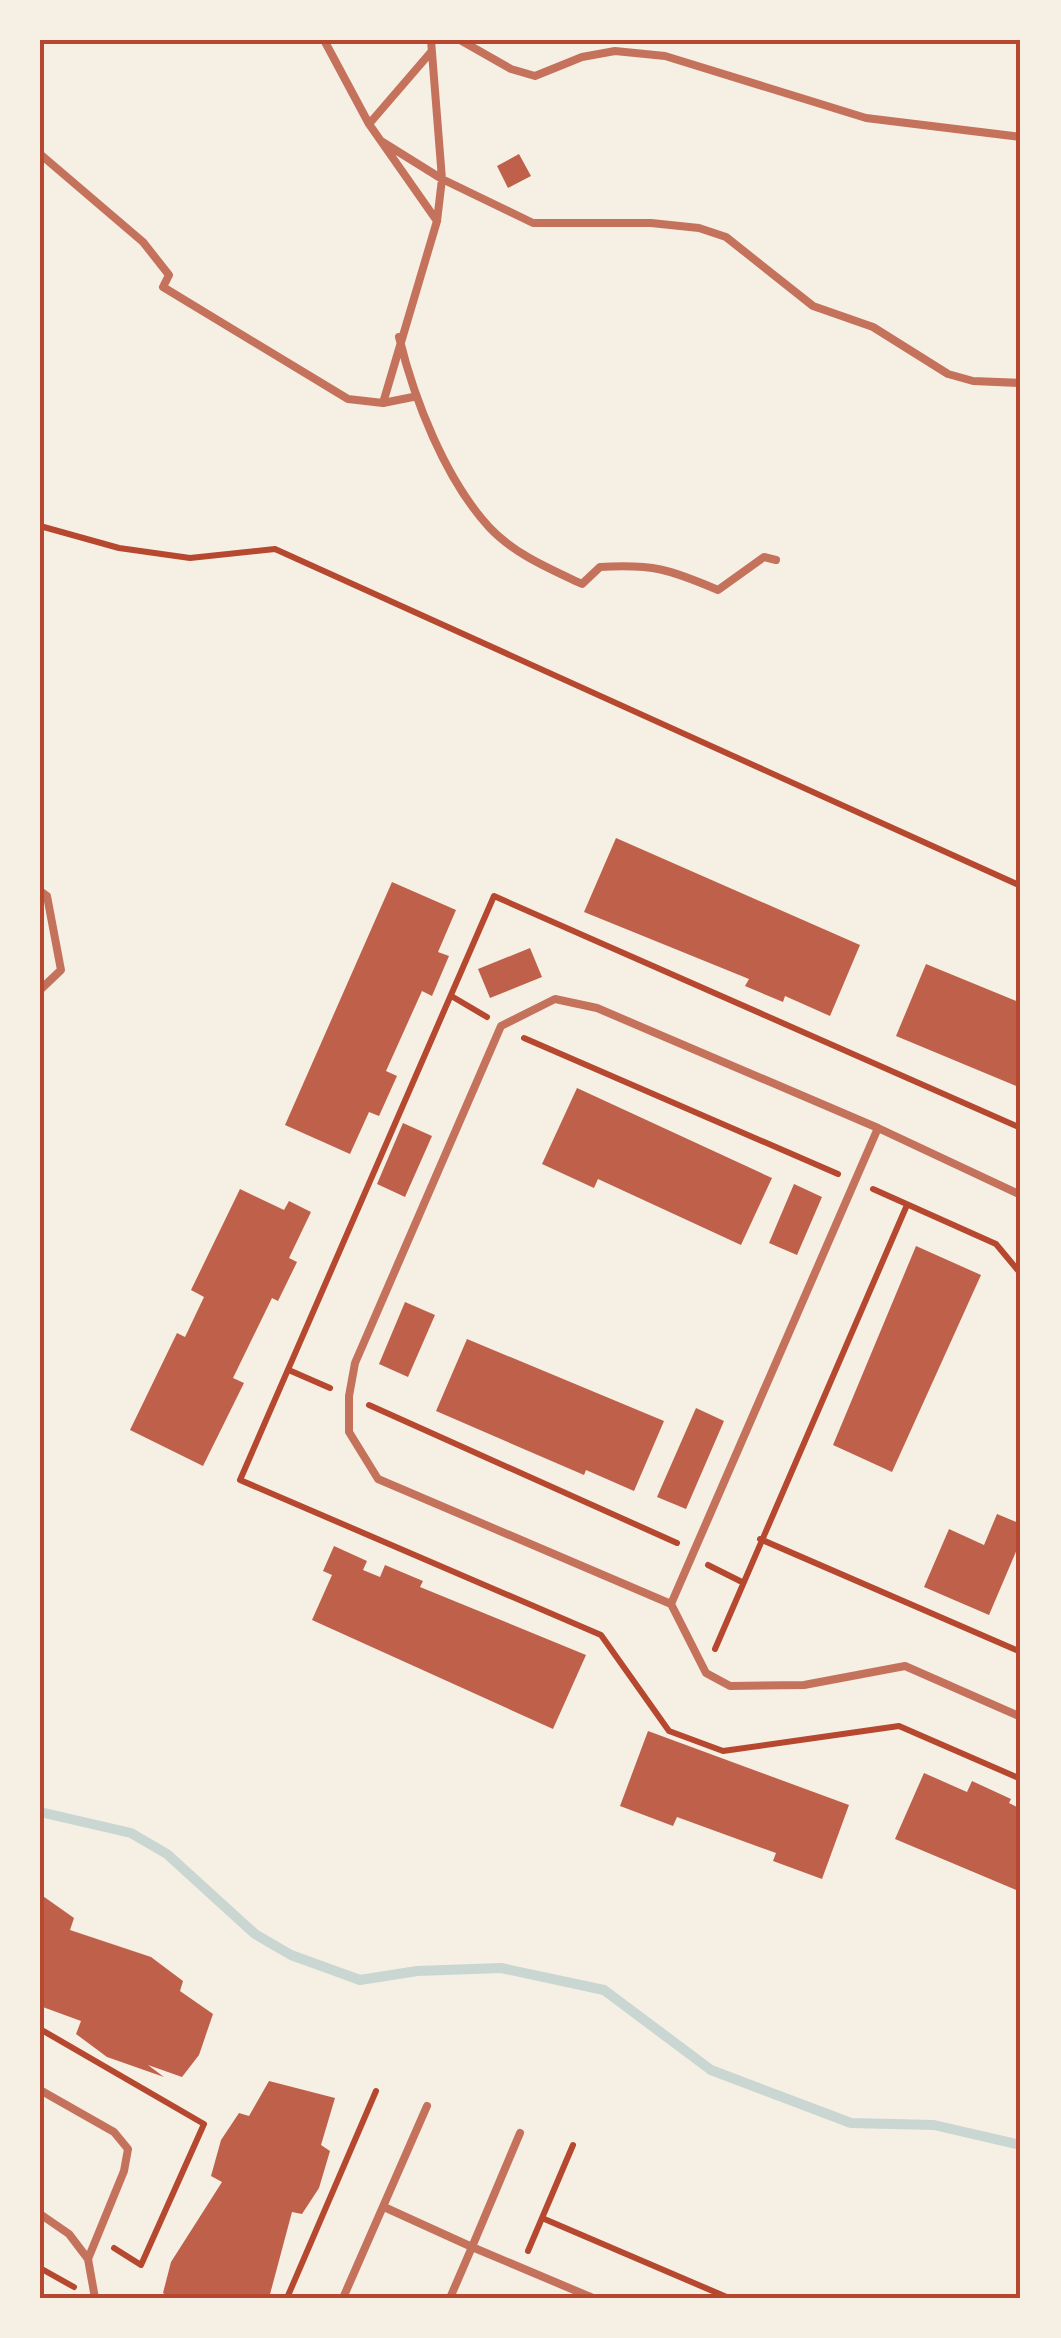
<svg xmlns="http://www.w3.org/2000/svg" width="1061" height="2338" viewBox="0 0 1061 2338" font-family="'Asap Condensed',sans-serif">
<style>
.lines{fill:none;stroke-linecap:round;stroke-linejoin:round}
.stream{stroke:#c9d6d2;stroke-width:10}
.building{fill:#bf614a}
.path{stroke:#b5482f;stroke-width:6}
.service{stroke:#c5725c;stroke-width:8}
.neatline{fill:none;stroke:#b5482f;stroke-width:4}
</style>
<rect width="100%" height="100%" fill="#f6efe4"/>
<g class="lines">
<path class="stream" d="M40,1812L131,1833L167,1854L255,1934L291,1955L360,1980L417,1971L501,1968L604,1990L711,2070L851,2123L934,2125L1021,2145"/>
</g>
<path class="building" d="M519,154L531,176L508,188L497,166Z
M616,838L860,945L830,1016L785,996L783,1002L745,986L749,979L584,912Z
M392,882L456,910L438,952L449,956L432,996L422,991L386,1071L397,1076L379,1116L369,1112L350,1154L285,1125Z
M530,948L542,977L490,998L478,969Z
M926,964L1021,1003V1088L896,1036Z
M577,1088L772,1178L741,1245L598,1179L594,1188L542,1164Z
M403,1123L432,1136L405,1197L377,1184Z
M794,1184L822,1197L797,1255L769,1243Z
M240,1189L284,1210L289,1201L311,1212L289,1258L297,1262L278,1301L272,1298L233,1378L244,1383L203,1466L130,1430L177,1333L185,1337L204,1297L191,1290Z
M916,1246L981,1275L892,1472L833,1445Z
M405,1302L435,1315L408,1377L379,1364Z
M467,1339L664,1421L634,1491L586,1470L584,1475L436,1411Z
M696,1408L724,1421L686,1509L657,1497Z
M997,1514L1021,1524V1540L989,1615L924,1587L949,1529L984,1545Z
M334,1546L367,1561L363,1570L380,1577L385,1565L423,1581L420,1587L586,1655L553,1729L312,1620L332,1575L323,1571Z
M648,1731L849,1805L822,1879L773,1861L776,1853L677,1817L673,1826L620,1806Z
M924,1773L967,1792L972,1781L1011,1799L1009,1803L1021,1809V1892L895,1839Z
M40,1894L74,1918L70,1930L151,1957L183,1981L180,1991L213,2014L199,2055L182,2077L148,2065L164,2077L107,2057L76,2034L81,2021L40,2006Z
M269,2081L335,2098L321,2145L330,2151L319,2188L302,2214L292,2212L269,2298H171L163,2293L171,2262L222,2182L211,2176L221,2140L239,2113L249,2116Z"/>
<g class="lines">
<path class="path" d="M40,526L119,548L190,558L275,549L1021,886
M453,997L487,1017
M524,1038L838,1174
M1021,1128L494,896L240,1480L601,1635L669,1731L723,1751L899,1726L1021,1779
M873,1189L996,1244L1021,1274
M291,1371L330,1388
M369,1405L677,1543
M760,1539L1021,1652
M708,1565L742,1582
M715,1649L907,1205
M40,2029L204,2124L141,2265L114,2248
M542,2218L729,2298
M528,2251L573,2145
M40,2268L74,2287
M287,2298L376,2091"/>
<path class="service" d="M324,40L369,124
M460,40L511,69L535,76L582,57L615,51L665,56L866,118L1021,137
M431,52L369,124L437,221
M381,141L442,179L533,223H651L699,228L726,237L813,306L873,327L948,374L973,381L1021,383
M40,154L143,242L169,275L163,287L348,399L383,403L413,397
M399,337C414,399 445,479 489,527C514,554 550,569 582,584L600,567C653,564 669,569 718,590L764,557L776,560
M383,403L437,221L442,179L431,40
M40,891L47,896L61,970L40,990
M1021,1195L878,1128L597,1008L555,999L501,1026L355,1363L349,1396V1432L378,1479L671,1604L706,1673L730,1686L804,1685L905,1666L1021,1717
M671,1604L878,1128
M40,2090L114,2132L128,2149L124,2171L88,2259
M384,2207L472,2247L520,2133
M40,2214L69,2234L88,2259L95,2298
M343,2298L427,2106
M450,2298L472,2247L593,2298"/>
</g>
<rect width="1061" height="2338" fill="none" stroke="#f6efe4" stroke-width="85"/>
<rect x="42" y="42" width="976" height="2254" class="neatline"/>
</svg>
